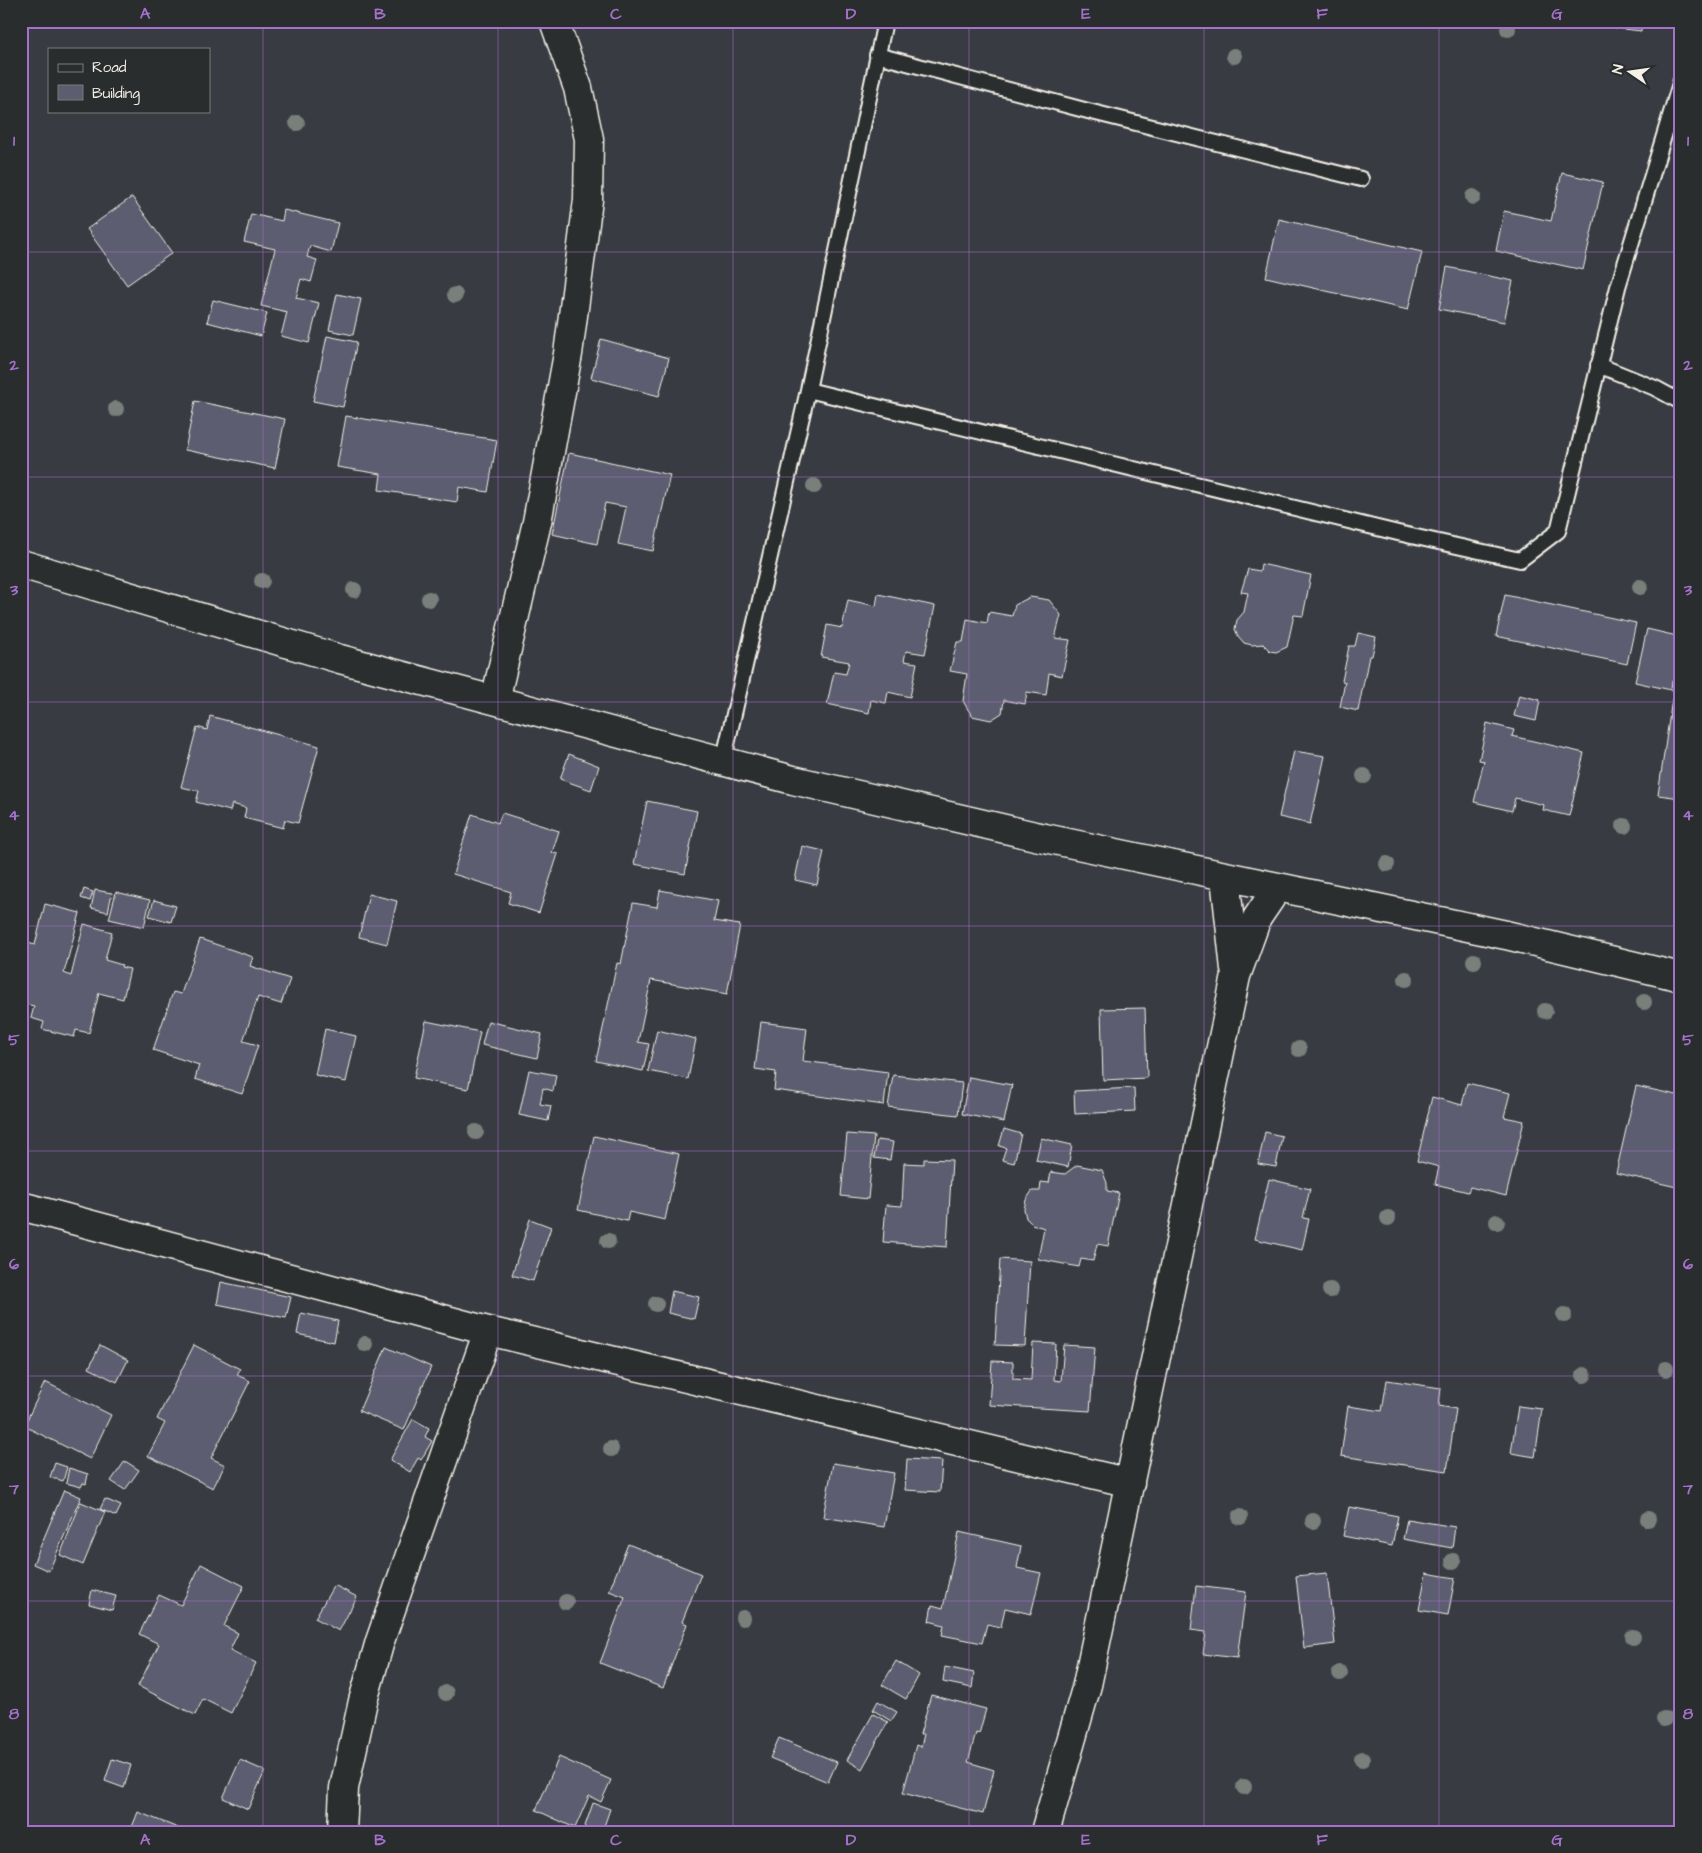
<svg xmlns="http://www.w3.org/2000/svg" width="1702" height="1853" viewBox="0 0 1702 1853" font-family="'Architects Daughter',sans-serif">
<style>
.building{fill:#5c5d6f;stroke:#f4f1e8}
.lines{fill:none;stroke-linecap:round;stroke-linejoin:round}
.lane-casing{stroke:#f4f1e8;stroke-width:18}
.street-casing{stroke:#f4f1e8;stroke-width:31}
.lane{stroke:#2a2d2e;stroke-width:14}
.street{stroke:#2a2d2e;stroke-width:28}
.tree{fill:#797f7a}
.grid{fill:none;stroke:#a571cd;stroke-width:1;stroke-opacity:0.55}
.neatline{fill:none;stroke:#a571cd;stroke-width:2}
.grid-label{font-size:16px;text-anchor:middle;font-weight:bold;fill:#a571cd}
</style>
<rect width="100%" height="100%" fill="#393b42"/>
<filter id="ink" filterUnits="userSpaceOnUse"><feTurbulence type="fractalNoise" baseFrequency=".02" numOctaves="2"/><feDisplacementMap in="SourceGraphic" scale="10" xChannelSelector="R" yChannelSelector="G"/><feConvolveMatrix kernelMatrix="1 2 1 2 8 2 1 2 1" color-interpolation-filters="sRGB"/></filter>
<g filter="url(#ink)">
<path class="building" d="M1615,21H1642L1641,31L1615,28Z
M1562,173L1603,182L1583,270L1496,251L1504,211L1551,221Z
M132,197L172,253L127,285L87,229Z
M284,210L338,223L331,252L310,246L307,257L317,260L311,282L301,279L296,298L319,303L309,343L281,336L287,312L261,306L275,249L244,242L251,214L282,221Z
M1279,219L1422,252L1408,310L1266,277Z
M1447,267L1513,281L1504,322L1439,309Z
M337,294L361,299L353,335L329,330Z
M213,300L267,313L261,336L207,322Z
M327,336L357,342L343,407L313,401Z
M601,339L669,358L659,396L591,378Z
M195,401L285,419L275,468L185,450Z
M346,416L497,440L488,492L459,487L457,502L379,490L381,474L337,467Z
M569,453L670,475L653,551L618,544L626,507L605,503L597,544L552,534Z
M1261,564L1311,575L1303,616L1294,615L1287,647L1276,652L1270,651L1263,644L1252,645L1244,643L1238,636L1235,629L1237,620L1244,612L1248,593L1241,592L1248,569L1260,571Z
M878,594L935,606L925,654L906,651L904,661L917,663L910,697L888,692L886,703L871,700L869,713L827,704L834,672L846,674L849,662L821,657L827,625L842,628L848,600L876,606Z
M1505,595L1636,623L1627,664L1496,636Z
M1030,597L1049,600L1061,615L1055,638L1070,640L1062,676L1049,673L1046,695L1027,692L1025,704L1004,700L1002,713L991,720L972,716L963,701L967,674L950,671L957,642H963L967,619L987,623L989,612L1012,616L1015,605Z
M1647,629L1681,637V683L1672,681L1671,690L1635,682Z
M1358,633L1376,637L1372,656H1369L1358,711L1340,707L1345,682L1342,681L1349,646H1355Z
M1519,695L1540,700L1536,721L1514,716Z
M1672,699L1681,700V798L1658,795Z
M210,716L319,746L298,823L285,820L283,828L244,818L246,808L232,804L230,811L196,802L199,791L181,787L197,727L207,730Z
M1487,723L1514,730L1512,736L1584,753L1569,816L1543,810L1544,805L1515,798L1512,811L1474,802L1484,761L1479,760Z
M1294,751L1325,756L1310,824L1279,817Z
M569,754L599,766L591,790L560,779Z
M647,801L697,811L685,874L634,864Z
M502,813L559,831L552,853L558,854L539,913L508,903L511,892L453,874L472,814L498,823Z
M802,846L824,851L817,885L795,880Z
M84,889L93,892L90,901L81,898Z
M95,890L112,893L108,912L91,908Z
M660,890L718,901L714,921L740,925L727,994L651,980L638,1042L649,1044L643,1071L596,1061L617,963L621,964L633,903L657,907Z
M116,892L150,900L144,927L109,919Z
M369,894L397,901L387,944L359,937Z
M154,900L176,906L171,922L149,916Z
M45,904L80,913L64,973L71,976L84,924L112,932L105,960L122,965L121,967L130,969L123,999L99,993L89,1033L76,1030L74,1037L42,1029L44,1022L31,1018L34,1006L21,1003V941L35,945Z
M200,939L253,957L250,966L290,979L281,1004L258,997L243,1041L258,1045L242,1094L195,1079L199,1065L153,1050L173,992L181,994Z
M1145,1008L1147,1078L1103,1080L1101,1009Z
M426,1021L480,1032L468,1089L414,1078Z
M488,1021L542,1034L537,1058L482,1045Z
M761,1022L807,1028L803,1061L888,1072L884,1105L774,1090L776,1072L755,1069Z
M325,1029L356,1036L346,1082L315,1075Z
M657,1030L696,1039L688,1079L648,1071Z
M529,1070L556,1075L553,1091L543,1088L540,1104L551,1106L548,1121L519,1115Z
M893,1075L962,1083L958,1115L888,1107Z
M969,1077L1012,1085L1004,1122L962,1114Z
M1467,1083L1510,1093L1504,1117L1524,1121L1506,1196L1470,1187L1468,1192L1435,1184L1439,1167L1417,1161L1432,1097L1462,1105Z
M1636,1086L1681,1096V1188L1616,1173Z
M1134,1088L1135,1111L1075,1114L1074,1091Z
M1004,1129L1021,1134L1014,1163L1002,1160L1006,1148L999,1146Z
M1265,1132L1282,1136L1276,1167L1258,1164Z
M847,1134L874,1136L868,1199L841,1196Z
M594,1136L679,1154L665,1220L629,1212L627,1221L578,1210Z
M1041,1138L1072,1145L1068,1167L1036,1160Z
M877,1140L893,1142L890,1160L874,1158Z
M924,1159L952,1160L947,1247L883,1242L886,1205L902,1206L904,1163L924,1164Z
M1077,1165L1102,1170L1107,1183V1191L1119,1193L1108,1246L1097,1244L1093,1261L1081,1259L1079,1267L1038,1259L1044,1228L1032,1224L1026,1218L1024,1209L1026,1200L1032,1191H1040L1041,1182L1049,1183L1051,1172L1065,1174Z
M1269,1179L1310,1189L1303,1218L1309,1219L1302,1250L1255,1239Z
M530,1219L551,1227L533,1281L512,1275Z
M1000,1259L1030,1261L1025,1346L995,1345Z
M221,1282L291,1297L286,1318L217,1304Z
M672,1291L699,1297L694,1319L668,1313Z
M301,1313L338,1321L334,1342L297,1334Z
M1033,1343L1056,1344L1054,1380L1061,1381L1064,1345L1095,1347L1090,1411L989,1405L992,1361L1013,1362V1379L1031,1380Z
M100,1345L128,1360L117,1382L89,1368Z
M194,1345L240,1369L237,1375L250,1381L211,1458L225,1465L213,1488L148,1456L165,1423L157,1419Z
M386,1347L431,1367L404,1430L359,1411Z
M1387,1380L1441,1388L1439,1406L1456,1409L1447,1471L1341,1456L1348,1406L1382,1411Z
M45,1382L111,1415L90,1459L24,1426Z
M1518,1406L1542,1409L1535,1457L1511,1453Z
M413,1419L429,1428L425,1437L432,1441L421,1460L418,1458L410,1472L390,1460Z
M907,1459L942,1461L940,1492L905,1490Z
M125,1461L139,1470L125,1490L111,1481Z
M55,1463L67,1467L63,1481L50,1477Z
M833,1463L894,1473L884,1527L823,1517Z
M69,1468L88,1474L86,1484L83,1483L81,1487L66,1483Z
M64,1490L81,1497L49,1571L33,1564Z
M105,1499L121,1506L116,1516L100,1509Z
M81,1502L105,1512L83,1565L60,1555Z
M1349,1507L1398,1516L1392,1546L1343,1536Z
M1407,1519L1455,1527L1452,1548L1403,1539Z
M959,1532L1021,1546L1017,1568L1041,1573L1031,1614L1005,1608L1001,1627L987,1624L982,1643L942,1635L944,1625L929,1621L932,1605L943,1608Z
M628,1544L701,1574L682,1622L687,1624L663,1688L600,1663L625,1597L609,1591Z
M201,1564L244,1586L224,1626L238,1633L230,1650L256,1663L231,1713L203,1699L195,1715L138,1686L159,1644L139,1634L159,1595L181,1605Z
M1327,1573L1335,1644L1304,1648L1296,1576Z
M1426,1573L1455,1578L1448,1615L1419,1610Z
M334,1585L357,1597L339,1631L315,1618Z
M1196,1586L1246,1592L1237,1658L1203,1654L1206,1632L1191,1630Z
M92,1590L116,1596L112,1610L89,1604Z
M896,1661L919,1675L906,1699L882,1685Z
M945,1667L974,1673L972,1688L943,1682Z
M931,1695L986,1709L979,1734L976,1733L968,1762L994,1770L983,1814L903,1793L916,1745L921,1747L924,1734H920Z
M878,1701L897,1712L891,1721L873,1710Z
M873,1714L888,1722L862,1769L847,1760Z
M779,1738L837,1762L828,1782L770,1758Z
M559,1757L611,1780L601,1802L589,1796L575,1828L536,1810Z
M112,1759L131,1765L124,1788L105,1781Z
M240,1760L265,1771L248,1809L223,1798Z
M593,1803L610,1809L602,1832H592L584,1829Z
M138,1812L188,1832H130Z"/>
<g class="lines">
<g class="lane-casing">
<path id="lane" d="M877,55L1088,111L1361,179
M1598,365L1655,388L1681,402
M808,390L1398,533L1520,560L1558,531L1618,287L1681,80
M723,762L808,390L885,21"/>
</g>
<g class="street-casing">
<path id="street" d="M21,564L340,659L793,780L1035,836L1506,935L1681,977
M495,700L537,522L568,354L588,200L589,139L578,88L554,21
M1225,877L1235,969
M21,1206L488,1331L1130,1483
M342,1832L344,1788L363,1701L380,1641L488,1331
M1045,1832L1087,1685L1236,976L1257,918L1278,887"/>
</g>
<use href="#lane" class="lane"/>
<use href="#street" class="street"/>
</g>
<g class="tree">
<circle cx="1508" cy="29" r="8"/>
<circle cx="1234" cy="56" r="8"/>
<circle cx="297" cy="123" r="8"/>
<circle cx="1473" cy="197" r="8"/>
<circle cx="455" cy="295" r="8"/>
<circle cx="116" cy="409" r="8"/>
<circle cx="814" cy="486" r="8"/>
<circle cx="262" cy="581" r="8"/>
<circle cx="1640" cy="587" r="8"/>
<circle cx="354" cy="590" r="8"/>
<circle cx="429" cy="599" r="8"/>
<circle cx="1364" cy="776" r="8"/>
<circle cx="1624" cy="826" r="8"/>
<circle cx="1387" cy="864" r="8"/>
<circle cx="1474" cy="961" r="8"/>
<circle cx="1406" cy="979" r="8"/>
<circle cx="1644" cy="1002" r="8"/>
<circle cx="1545" cy="1011" r="8"/>
<circle cx="1299" cy="1049" r="8"/>
<circle cx="476" cy="1132" r="8"/>
<circle cx="1388" cy="1218" r="8"/>
<circle cx="1497" cy="1222" r="8"/>
<circle cx="608" cy="1241" r="8"/>
<circle cx="1330" cy="1290" r="8"/>
<circle cx="656" cy="1304" r="8"/>
<circle cx="1564" cy="1315" r="8"/>
<circle cx="365" cy="1344" r="8"/>
<circle cx="1666" cy="1369" r="8"/>
<circle cx="1584" cy="1375" r="8"/>
<circle cx="611" cy="1449" r="8"/>
<circle cx="1240" cy="1517" r="8"/>
<circle cx="1648" cy="1519" r="8"/>
<circle cx="1313" cy="1521" r="8"/>
<circle cx="1453" cy="1561" r="8"/>
<circle cx="566" cy="1602" r="8"/>
<circle cx="743" cy="1618" r="8"/>
<circle cx="1633" cy="1637" r="8"/>
<circle cx="1340" cy="1673" r="8"/>
<circle cx="446" cy="1693" r="8"/>
<circle cx="1664" cy="1719" r="8"/>
<circle cx="1362" cy="1759" r="8"/>
<circle cx="1244" cy="1787" r="8"/>
</g>
</g>
<path class="grid" d="M263,21V1832M498,21V1832M733,21V1832M969,21V1832M1204,21V1832M1439,21V1832M21,252H1681M21,477H1681M21,702H1681M21,926H1681M21,1151H1681M21,1376H1681M21,1601H1681"/>
<rect width="1702" height="1853" fill="none" stroke="#2a2d2e" stroke-width="55"/>
<rect x="48" y="48" width="162" height="65" fill="#2a2d2e" stroke="#7b7b78"/>
<rect x="58" y="64" width="25" height="8" fill="#2a2d2e" stroke="#7b7b78"/>
<text x="92" y="72" font-size="15" fill="#f4f1e8">Road</text>
<rect x="58" y="85" width="25" height="15" fill="#5c5d6f" stroke="#7b7b78"/>
<text x="92" y="98" font-size="15" fill="#f4f1e8">Building</text>
<g transform="translate(1630 72) rotate(283)" stroke="#2a2d2e" stroke-width="4" paint-order="stroke">
<path d="M0-4L9 19L0 12L-9 19Z" fill="#f4f1e8"/>
<text y="-8" font-size="14" font-weight="bold" text-anchor="middle" fill="#f4f1e8">N</text>
</g>
<rect x="28" y="28" width="1646" height="1798" class="neatline"/>
<g class="grid-label">
<text x="145" y="19">A</text>
<text x="380" y="19">B</text>
<text x="616" y="19">C</text>
<text x="851" y="19">D</text>
<text x="1086" y="19">E</text>
<text x="1322" y="19">F</text>
<text x="1557" y="19">G</text>
<text x="14" y="146">1</text>
<text x="1688" y="146">1</text>
<text x="14" y="370">2</text>
<text x="1688" y="370">2</text>
<text x="14" y="595">3</text>
<text x="1688" y="595">3</text>
<text x="14" y="820">4</text>
<text x="1688" y="820">4</text>
<text x="14" y="1045">5</text>
<text x="1688" y="1045">5</text>
<text x="14" y="1269">6</text>
<text x="1688" y="1269">6</text>
<text x="14" y="1494">7</text>
<text x="1688" y="1494">7</text>
<text x="14" y="1719">8</text>
<text x="1688" y="1719">8</text>
<text x="145" y="1845">A</text>
<text x="380" y="1845">B</text>
<text x="616" y="1845">C</text>
<text x="851" y="1845">D</text>
<text x="1086" y="1845">E</text>
<text x="1322" y="1845">F</text>
<text x="1557" y="1845">G</text>
</g>
</svg>
